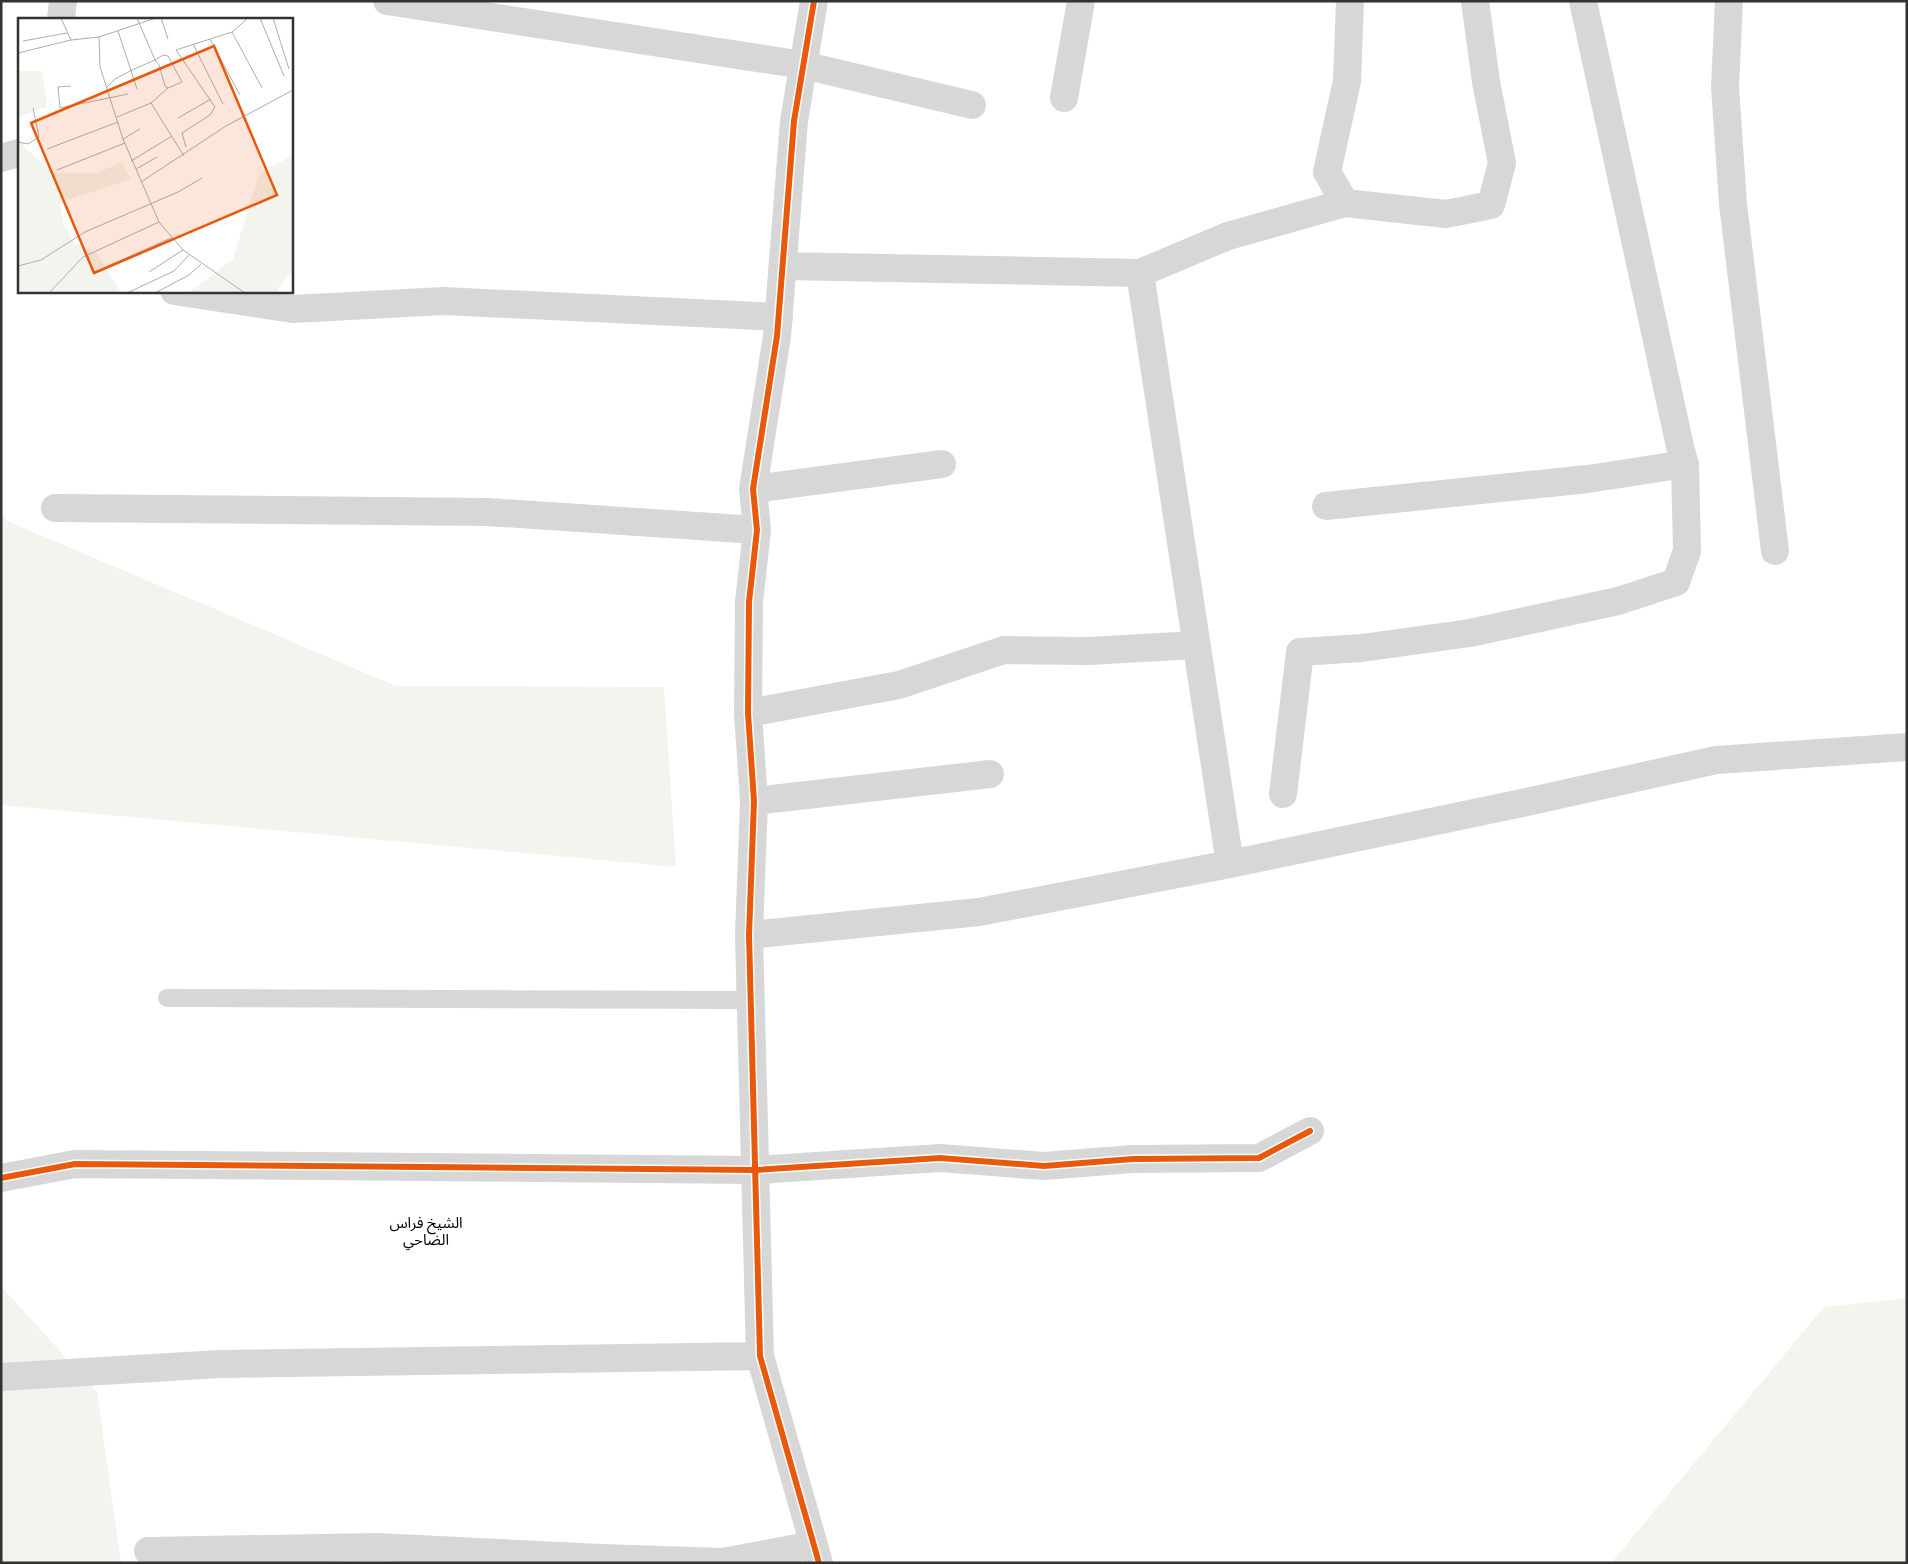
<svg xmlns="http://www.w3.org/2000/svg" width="1908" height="1564" viewBox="0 0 1908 1564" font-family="Roboto,'Noto Sans Arabic',sans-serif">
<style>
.green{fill:#f1f5ed}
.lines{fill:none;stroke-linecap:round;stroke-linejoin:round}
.service{stroke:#d7d7d7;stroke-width:18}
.minor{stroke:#d7d7d7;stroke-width:28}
.cycleway-casing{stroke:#fff;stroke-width:9}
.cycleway{stroke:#e8590c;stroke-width:6}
.labels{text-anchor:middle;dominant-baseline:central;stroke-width:5;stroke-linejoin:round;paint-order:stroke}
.neighbourhood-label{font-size:15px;fill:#000;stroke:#fff}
.inset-road{fill:none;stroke:#adadad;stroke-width:1}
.view{fill:#e8590c;fill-opacity:0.15;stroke:#e8590c;stroke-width:2.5}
.inset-edge{fill:none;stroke:#333;stroke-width:2.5}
</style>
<rect width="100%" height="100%" fill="#fff"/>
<path class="green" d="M1,509L7,521L396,686L664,687L676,867L1,805Z
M1,1286L97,1392L121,1563H1Z
M1907,1298V1563H1611L1824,1307Z"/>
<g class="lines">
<path class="service" d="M167,998L751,1000"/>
<path class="minor" d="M387,1L803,65L972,105
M814,1L794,121L777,336L753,489L757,530L749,602L748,713L754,801L749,935L760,1356L819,1563
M1350,1L1347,81L1327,172L1345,203L1446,214L1491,205L1502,163L1486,82L1475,1
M1729,1L1725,87L1733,204L1775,551
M61,19L63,1
M1064,98L1081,1
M1,158L19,153
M783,266L1140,273L1228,236L1345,203
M1140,273L1230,864
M174,291L293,309L444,301L779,317
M753,489L942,464
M1326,506L1588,479L1685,464
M55,508L488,512L757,530
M748,713L899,685L1004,650L1089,651L1197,645
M1283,794L1300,652L1362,648L1470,633L1618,601L1676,582L1687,551L1685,464L1681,451L1583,1
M754,801L990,774
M749,935L979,912L1230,864L1522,803L1716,760L1907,747
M1,1178L75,1164L756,1170L940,1158L1044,1166L1133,1159L1259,1158L1310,1131
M1,1377L220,1364L760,1356
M148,1551L377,1547L601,1558L723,1562L813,1545"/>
<g class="cycleway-casing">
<path id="cycleway" d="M814,1L794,121L777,336L753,489L757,530L749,602L748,713L754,801L749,935L760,1356L819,1563
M1,1178L75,1164L756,1170L940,1158L1044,1166L1133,1159L1259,1158L1310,1131"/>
</g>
<use href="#cycleway" class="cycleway"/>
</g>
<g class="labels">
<g class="neighbourhood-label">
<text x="426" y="1223">الشيخ فراس<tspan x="426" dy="17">الضاحي</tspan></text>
</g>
</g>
<g transform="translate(18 18)">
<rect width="275" height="275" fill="#fff"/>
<path d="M0,53H24L29,89L0,99ZM0,118L7,130L35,155H79L104,144L113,161L42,184L46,207L56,224L79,235L103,275H0ZM275,137V255L268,259L258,275H170L215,241L241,156Z" fill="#f1f5ed"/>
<path class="inset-road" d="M43,0L53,22M138,0L81,19L82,49L105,121L141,204L165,232L227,275M143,0L150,21M242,0L266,58M255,0L271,51M100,13L119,71M214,14L244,70M192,21L222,77M5,23L49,15M175,26L205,86M0,35L53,22L81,19M53,68L40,69L42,90L110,76M89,69L97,61L114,52L137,42L145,37L150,38L164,64L150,70L147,68L141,47L137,42L119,0M133,85L166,138M99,99L133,85L150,70M160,100L193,81M105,121L122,111M0,124L10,126L21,119L15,90M168,129L164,115L192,97L197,89L158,32L214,14L230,0M29,131L100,104M113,143L154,118M118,151L139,139M39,152L107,125M123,164L208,108L275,72M0,248L23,242L67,214L160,174L184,160M90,248L153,220M131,254L165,232M31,275L65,239L141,204M109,275L156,253L171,237M137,275L171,257L183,246"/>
<path class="view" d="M196,28L259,177L76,255L13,105Z"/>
<rect width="275" height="275" class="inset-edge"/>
</g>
<rect width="1908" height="1564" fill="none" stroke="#333333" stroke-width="5"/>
</svg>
